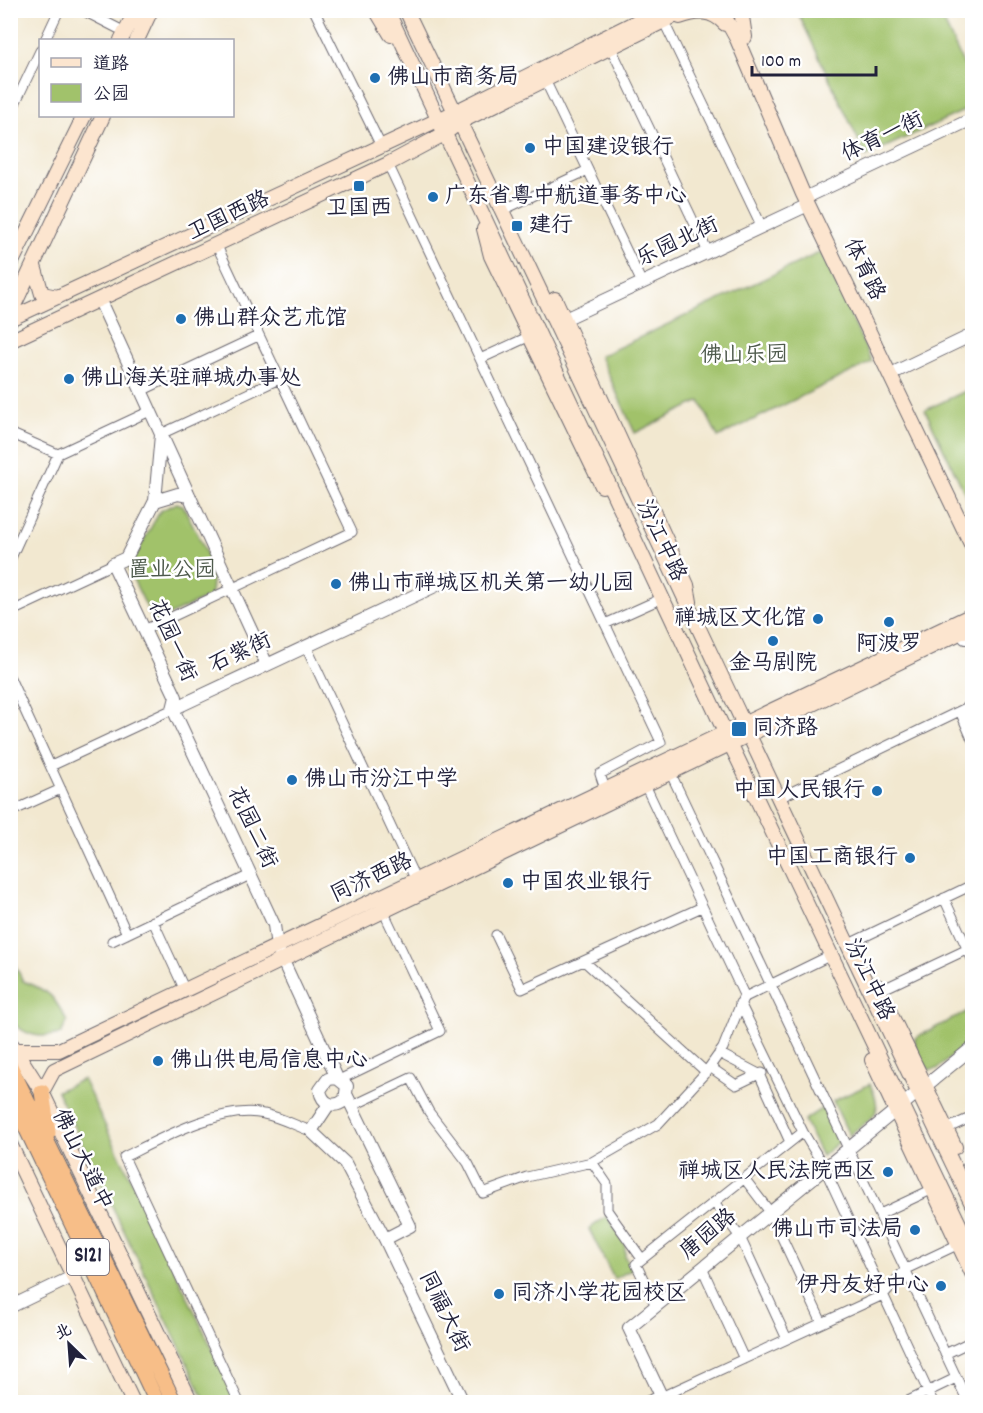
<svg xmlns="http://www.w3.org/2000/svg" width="983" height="1413" viewBox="0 0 983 1413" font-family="Dekko,'LXGW WenKai TC',sans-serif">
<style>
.green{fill:#a1c26b;stroke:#627253;stroke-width:1.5}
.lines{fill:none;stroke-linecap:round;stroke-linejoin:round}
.minor-casing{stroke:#6b676f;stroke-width:11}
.tertiary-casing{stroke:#6b676f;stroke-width:14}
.secondary-casing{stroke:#6b676f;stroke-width:16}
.trunk-casing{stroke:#6b676f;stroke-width:17}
.minor{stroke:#fff;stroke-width:9}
.tertiary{stroke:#fff;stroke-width:12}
.secondary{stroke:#fce5cf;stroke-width:14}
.trunk{stroke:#f7be88;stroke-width:15}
.poi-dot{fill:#1f6fb2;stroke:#fff;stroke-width:2}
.labels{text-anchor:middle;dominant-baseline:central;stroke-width:5;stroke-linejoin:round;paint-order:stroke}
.shield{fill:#fff;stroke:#646476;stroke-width:1.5}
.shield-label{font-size:21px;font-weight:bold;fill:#22223b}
.poi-label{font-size:22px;fill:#22223b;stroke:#fff;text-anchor:start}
.street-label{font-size:22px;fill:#22223b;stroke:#fff}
.park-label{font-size:22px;fill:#4e5a4c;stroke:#fff}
</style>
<rect width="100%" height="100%" fill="#fff"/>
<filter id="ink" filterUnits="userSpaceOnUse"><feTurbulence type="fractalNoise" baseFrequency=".0167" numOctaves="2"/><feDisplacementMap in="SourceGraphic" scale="12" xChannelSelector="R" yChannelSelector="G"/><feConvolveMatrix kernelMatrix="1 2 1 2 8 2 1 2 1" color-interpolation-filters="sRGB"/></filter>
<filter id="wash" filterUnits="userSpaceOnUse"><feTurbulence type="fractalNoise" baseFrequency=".008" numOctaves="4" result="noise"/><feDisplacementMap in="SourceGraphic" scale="24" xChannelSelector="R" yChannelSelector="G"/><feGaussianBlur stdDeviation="1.35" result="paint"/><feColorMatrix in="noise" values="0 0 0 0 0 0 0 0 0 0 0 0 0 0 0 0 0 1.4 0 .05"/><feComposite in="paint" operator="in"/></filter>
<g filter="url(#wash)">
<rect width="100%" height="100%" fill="#f2e8d0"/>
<path class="green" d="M797,11H939L972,83V107L866,156Z
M821,252L872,362L718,437L700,401L635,433L600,356Z
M972,388V500L969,502L925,410Z
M176,503L183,505C195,532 219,565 210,596L154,622L128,569L160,511Z
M10,955L23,981C51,992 53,995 67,1021L61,1034C39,1038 27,1037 11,1021Z
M972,1009V1039L937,1069L930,1070C922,1064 914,1048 915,1038Z
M83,1079L238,1402H206L57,1091Z
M870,1084C885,1116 874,1116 849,1135L833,1101Z
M824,1107L840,1141L822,1156L804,1120Z
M607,1216L625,1243V1257L633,1269L614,1279L589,1229Z"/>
</g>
<g filter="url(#ink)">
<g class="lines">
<g class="minor-casing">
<path id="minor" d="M82,10L125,32
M314,10L381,146
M664,22L762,227
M45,40L59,10
M611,48L708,252
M545,80L642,283
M10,114L40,51
M388,164L661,742L600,774L603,783
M503,210L588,170
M480,359L530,336
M141,391L258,336
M10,433L58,454
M161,434L279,379
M10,560L58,454L150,411
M10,612L113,564
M605,624L656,601
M144,630L352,532L217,246
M306,646L413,874
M10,678L127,934
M960,711L972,739
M51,766L173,709
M671,774L968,1402
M646,787L745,997
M777,799L972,705
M10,812L61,789
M944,898L972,959
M153,921L182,984
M496,935L522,989L702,907
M112,941L250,875
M847,945L972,885
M584,961L706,1072
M879,991L968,949
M740,1003L803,1132L824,1167L933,1402
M719,1053L759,1074L762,1073
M710,1067L736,1085L759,1074L790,1142
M341,1079L440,1031L387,919
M352,1106L411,1078L429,1112L468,1163L483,1193L527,1177L592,1162L658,1124L706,1072L723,1048L743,998L825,958
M946,1129L972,1117
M592,1162L607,1184V1210L642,1259
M744,1178L770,1212L822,1323
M714,1202L740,1237L787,1339
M880,1214L933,1189
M702,1268L744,1359
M656,1306L636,1264L803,1132
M945,1354L972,1341
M661,1397L883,1295L906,1269L959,1244
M239,1402L124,1157C160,1139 223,1104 264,1114C280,1117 296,1126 311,1131
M906,1402L956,1378"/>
</g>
<g class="tertiary-casing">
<path id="tertiary" d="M811,195L972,119
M100,301L267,665
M565,319L808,205
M895,372L972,335
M161,435L155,501L126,558L113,564L176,697L173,709
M155,501L178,494L189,496
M965,638L972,635
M173,709L274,925L277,947L283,961L337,1078L347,1086L345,1100C334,1109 322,1104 320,1090L328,1079L337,1078
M173,709L450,579
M347,1096L410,1226L385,1239L463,1402
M329,1104L311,1131L345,1163L385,1239
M10,1307L74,1276
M649,1402L661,1397
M664,1402L629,1328L972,1048"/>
</g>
<g class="secondary-casing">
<path id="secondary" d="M376,10L391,35
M387,10L731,745L972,1251
M406,10C598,407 780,808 972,1204
M721,10L737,39L803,194L972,546
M741,10L745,37
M680,17C697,11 711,9 725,24
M121,40L136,10
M137,40L151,10
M484,229L491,256L602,486
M10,266L84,116
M34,266L42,294L58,297
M555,299L687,585L690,602
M10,314L103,116
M10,319L455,112L660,10
M10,341L388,164L444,134L460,122L686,10
M877,986L955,1147
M12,1045L42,1092L191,1402
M15,1050H59L972,615
M872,1060L972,1273
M42,1092L54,1070L972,627
M10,1144L133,1402"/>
</g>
<g class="trunk-casing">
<path id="trunk" d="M10,1066L174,1402
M42,1092L48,1133
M10,1094L157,1402"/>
</g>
<use href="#minor" class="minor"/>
<use href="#tertiary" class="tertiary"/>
<use href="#secondary" class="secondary"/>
<use href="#trunk" class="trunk"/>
</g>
</g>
<g class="poi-dot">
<circle cx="375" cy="78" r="6"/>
<circle cx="530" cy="148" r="6"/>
<rect x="353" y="180" width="12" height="12" rx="3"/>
<circle cx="433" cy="197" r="6"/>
<rect x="511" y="220" width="12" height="12" rx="3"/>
<circle cx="181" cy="319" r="6"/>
<circle cx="69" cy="379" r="6"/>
<circle cx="336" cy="584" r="6"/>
<circle cx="818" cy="619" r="6"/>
<circle cx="889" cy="622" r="6"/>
<circle cx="773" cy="641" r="6"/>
<rect x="731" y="721" width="16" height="16" rx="3"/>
<circle cx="292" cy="780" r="6"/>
<circle cx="877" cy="791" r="6"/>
<circle cx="910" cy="858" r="6"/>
<circle cx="508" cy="883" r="6"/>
<circle cx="158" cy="1061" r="6"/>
<circle cx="888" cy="1172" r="6"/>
<circle cx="915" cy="1230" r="6"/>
<circle cx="941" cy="1286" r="6"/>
<circle cx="499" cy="1294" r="6"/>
</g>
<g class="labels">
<rect class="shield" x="67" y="1239" width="42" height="36" rx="4.5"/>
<g class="shield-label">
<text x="88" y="1257">S121</text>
</g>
<g class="poi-label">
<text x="387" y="78">佛山市商务局</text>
<text x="542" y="148">中国建设银行</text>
<text x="445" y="197">广东省粤中航道事务中心</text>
<text x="359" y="209" text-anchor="middle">卫国西</text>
<text x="529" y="226">建行</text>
<text x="193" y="319">佛山群众艺术馆</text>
<text x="81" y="379">佛山海关驻禅城办事处</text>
<text x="348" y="584">佛山市禅城区机关第一幼儿园</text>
<text x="806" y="619" text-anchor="end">禅城区文化馆</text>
<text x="889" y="645" text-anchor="middle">阿波罗</text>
<text x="773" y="664" text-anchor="middle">金马剧院</text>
<text x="752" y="729">同济路</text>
<text x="304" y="780">佛山市汾江中学</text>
<text x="865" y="791" text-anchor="end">中国人民银行</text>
<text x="898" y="858" text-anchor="end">中国工商银行</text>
<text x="520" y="883">中国农业银行</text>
<text x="170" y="1061">佛山供电局信息中心</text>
<text x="876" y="1172" text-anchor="end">禅城区人民法院西区</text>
<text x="903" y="1230" text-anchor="end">佛山市司法局</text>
<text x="929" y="1286" text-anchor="end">伊丹友好中心</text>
<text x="511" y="1294">同济小学花园校区</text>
</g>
<g class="street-label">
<text transform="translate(883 138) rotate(-25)">体育一街</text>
<text transform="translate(229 217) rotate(-25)">卫国西路</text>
<text transform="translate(678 243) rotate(-25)">乐园北街</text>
<text transform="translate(863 270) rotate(64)">体育路</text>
<text transform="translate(660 541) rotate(65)">汾江中路</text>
<text transform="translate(171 641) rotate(66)">花园一街</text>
<text transform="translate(241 654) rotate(-25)">石紫街</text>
<text transform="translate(251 828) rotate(65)">花园二街</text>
<text transform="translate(372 879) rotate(-25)">同济西路</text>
<text transform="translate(868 980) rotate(65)">汾江中路</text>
<text transform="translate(81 1160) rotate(64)">佛山大道中</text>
<text transform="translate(709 1235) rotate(-40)">唐园路</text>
<text transform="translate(443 1312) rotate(64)">同福大街</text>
</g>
<g class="park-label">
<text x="744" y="356">佛山乐园</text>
<text x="172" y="571">置业公园</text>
</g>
</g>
<rect width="983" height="1413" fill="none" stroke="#fff" stroke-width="36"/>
<rect x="39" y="39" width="195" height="78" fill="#ffffff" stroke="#a7a7b1" stroke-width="1.5"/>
<rect x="51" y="58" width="30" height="9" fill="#fce5cf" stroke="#a7a7b1" stroke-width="1.5"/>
<text x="93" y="69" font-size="18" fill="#22223b">道路</text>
<rect x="51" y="84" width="30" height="18" fill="#a1c26b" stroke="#a7a7b1" stroke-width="1.5"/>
<text x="93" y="99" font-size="18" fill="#22223b">公园</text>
<g transform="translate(69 1344) rotate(335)" stroke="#ffffff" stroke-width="4.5" paint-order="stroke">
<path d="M0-4.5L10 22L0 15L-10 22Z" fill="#22223b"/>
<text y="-9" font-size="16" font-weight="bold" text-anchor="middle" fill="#22223b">北</text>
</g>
<path d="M752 66v9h124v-9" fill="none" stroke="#22223b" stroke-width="3"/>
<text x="761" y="66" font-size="18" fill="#22223b" stroke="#ffffff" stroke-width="4.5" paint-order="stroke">100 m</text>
</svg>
